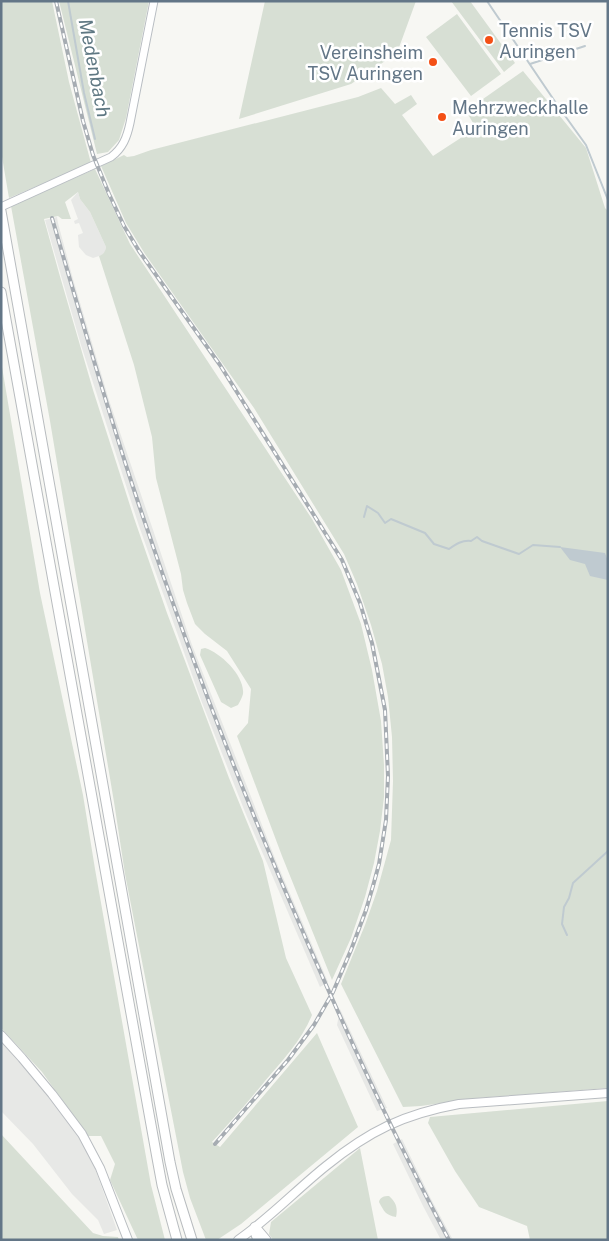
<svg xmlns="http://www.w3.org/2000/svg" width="609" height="1241" viewBox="0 0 609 1241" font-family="'Public Sans',sans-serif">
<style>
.built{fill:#e7e8e6}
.green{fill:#d7dfd4}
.water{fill:#bfcad0}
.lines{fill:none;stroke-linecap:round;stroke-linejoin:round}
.stream{stroke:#bfcad0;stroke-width:2}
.secondary-casing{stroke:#b8bdc2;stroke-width:9}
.primary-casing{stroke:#b9bdc1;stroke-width:10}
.motorway-casing{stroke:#b8bcbf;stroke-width:11}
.secondary{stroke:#fff;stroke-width:7}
.primary{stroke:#fff;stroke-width:8}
.motorway{stroke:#fff;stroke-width:9}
.rail-casing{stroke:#a6acb2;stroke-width:4}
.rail{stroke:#fff;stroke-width:2;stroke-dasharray:5.5;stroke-linecap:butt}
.poi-dot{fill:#f45016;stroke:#fff;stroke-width:2}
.labels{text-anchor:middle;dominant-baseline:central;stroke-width:5;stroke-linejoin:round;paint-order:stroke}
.poi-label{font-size:18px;fill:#637687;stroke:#fff;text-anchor:start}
.water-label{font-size:19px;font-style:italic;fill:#5f7883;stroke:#fff}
</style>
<rect width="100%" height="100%" fill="#f7f7f3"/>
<path class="built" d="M78,192L80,199L90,212L106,247L105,252L102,255L93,258L86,255L79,247L78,235L83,233L79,223L75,224L74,221L78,219L71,200Z
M57,217L58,223L73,279L109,400L192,645L276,861L328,982L320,987L245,812L201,700L139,526L81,345L45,220Z
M340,1009L356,1043L387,1108L377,1111L370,1096L337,1025Z
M1,1040L22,1062L55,1102L87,1146L117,1230L104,1234L98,1220L72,1194L33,1144L1,1111Z
M402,1139L430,1197L453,1240H441L423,1206L393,1144Z"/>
<path class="green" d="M1,1H52L69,82L91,163L9,198L1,151Z
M59,1H149L126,118L119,140L108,152L97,154Z
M265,1H416L397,53L351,84L239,119Z
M451,1H470L515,63L504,72Z
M457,14L501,74L471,96L426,37Z
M523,71L586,148L605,208L608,211V1088L477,1098L421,1106L403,1107L341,984L365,925L377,891L391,840L393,781L392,737L388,697L382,664L371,625L357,584L344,554L254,408L145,254L126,223L101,166L124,155L127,157L134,156L151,150L358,97L381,88L395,104L411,95L417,104L402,115L433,156L476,128L466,111Z
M95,169L130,244L312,519L341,570L361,624L372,670L381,721L384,765V797L380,831L374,863L365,897L351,938L332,980L282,856L237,736L248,723L251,689L227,651L205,634L195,624L187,603L183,590L181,574L156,478L152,437L134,365L99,256C104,254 105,252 106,247L90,212L80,199L78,192L65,202L71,219H62L58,216L44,219L59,273L93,390L134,518L167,613L229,778L263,861L286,958L312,1015C302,1040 282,1061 265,1081C248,1102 230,1122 212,1142L220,1147L317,1033L358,1127L241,1224L217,1240H206L190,1198L183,1172L125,874L114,802L50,421L11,206Z
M1,361L40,593L83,795L95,869L151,1185L165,1240H138L110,1180L115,1164L101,1136H88L42,1072L1,1028Z
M205,648C221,653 245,676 243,694C242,698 240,701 238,705L231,708L221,702L200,655L201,649Z
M608,1101V1240H530L527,1226L479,1207L455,1171L428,1123L430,1117Z
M1,1134L93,1233L103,1236L118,1237L119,1240H1Z
M360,1148L378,1240H273L269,1234L271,1222Z
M389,1196C396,1202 398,1208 396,1217C385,1215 384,1211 379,1202C380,1197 384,1196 389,1196Z"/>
<path class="water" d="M560,547L605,553L608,561V580L590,576L585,564L570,560Z"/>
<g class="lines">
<path class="stream" d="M68,1L84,93L95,139
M487,1L558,106L586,145L608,200
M530,64L585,46
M364,517L367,506L378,513L385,523L391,519L425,533L434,544L449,549C456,544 462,540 471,541L477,537L482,541L519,554L533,545L560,547
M567,935L562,924L564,907L569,898L573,883L608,851"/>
<g class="secondary-casing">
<path id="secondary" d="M1,207L111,157C123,148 127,137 130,123L154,1"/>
</g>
<g class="primary-casing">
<path id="primary" d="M1,1035L22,1058L52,1094L82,1134L100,1168L128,1240
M238,1240C270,1218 296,1190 326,1166C369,1131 404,1114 459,1104L608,1093"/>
</g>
<g class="motorway-casing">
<path id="motorway" d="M1,211L170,1162L176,1189L192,1240
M1,292L157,1158L162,1185L177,1240
M255,1227L266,1240
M255,1227V1232L258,1240"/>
</g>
<use href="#secondary" class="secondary"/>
<use href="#primary" class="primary"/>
<use href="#motorway" class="motorway"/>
<g class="rail-casing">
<path id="rail" d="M56,1L83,121L93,155L109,194L124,226L139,251L220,365L342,560L360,603L372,643L385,710L388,776L386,820L379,864L373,886L366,910L351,950L333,992L314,1025L288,1060L215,1144
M52,218C79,310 105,402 135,493C186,647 244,798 309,946C352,1045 398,1144 449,1240"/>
</g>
<use href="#rail" class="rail"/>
</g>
<g class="poi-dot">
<circle cx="489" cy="40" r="5"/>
<circle cx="433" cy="62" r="5"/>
<circle cx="442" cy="117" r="5"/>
</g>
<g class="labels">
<g class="poi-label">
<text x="499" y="30">Tennis TSV<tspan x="499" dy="21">Auringen</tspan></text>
<text x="423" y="52" text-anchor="end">Vereinsheim<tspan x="423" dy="21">TSV Auringen</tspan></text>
<text x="452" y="107">Mehrzweckhalle<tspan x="452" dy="21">Auringen</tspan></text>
</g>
<g class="water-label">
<text transform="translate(95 68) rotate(79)">Medenbach</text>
</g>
</g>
<rect width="609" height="1241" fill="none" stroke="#637687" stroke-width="5"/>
</svg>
